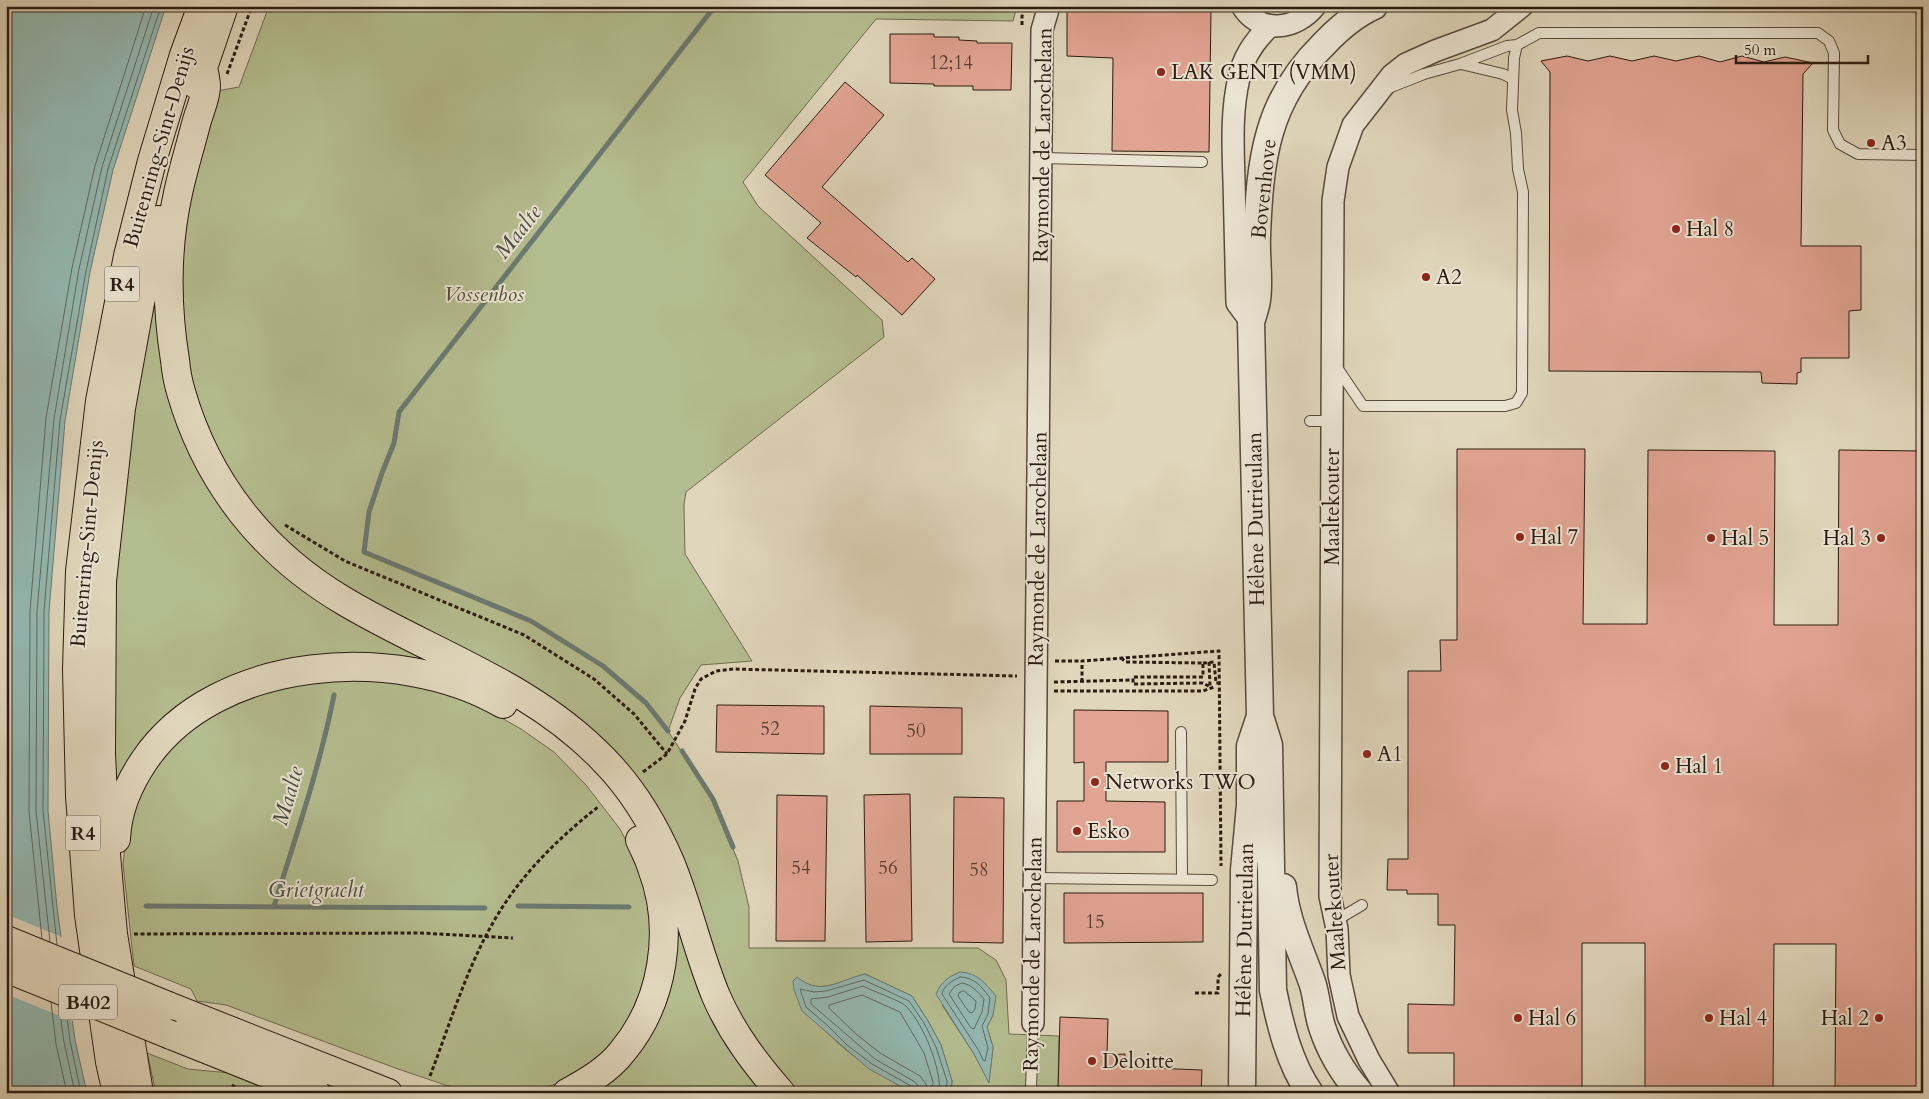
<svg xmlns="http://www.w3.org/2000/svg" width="1929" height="1099" viewBox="0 0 1929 1099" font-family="Cardo,serif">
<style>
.green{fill:#b4bd8f;stroke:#6f6c50;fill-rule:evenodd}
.water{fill:#94b9b3;stroke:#6a7a73}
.pier{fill:#e0d6bb}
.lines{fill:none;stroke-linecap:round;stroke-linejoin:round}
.shore{stroke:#5f6a62;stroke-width:1}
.stream{stroke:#6a7a73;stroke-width:5}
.building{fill:#e2a492;stroke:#2a1b12}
.service-casing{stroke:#584a3c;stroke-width:12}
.minor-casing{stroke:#584a3c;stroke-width:24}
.tertiary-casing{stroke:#584a3c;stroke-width:29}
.trunk-casing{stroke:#2a1b12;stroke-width:30}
.path{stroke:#2a1b12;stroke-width:3;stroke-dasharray:4 2.5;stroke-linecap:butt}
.service{stroke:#ebe4d3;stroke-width:10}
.minor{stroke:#ebe4d3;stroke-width:21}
.tertiary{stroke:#ebe4d3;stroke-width:26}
.trunk{stroke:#e0d6bb;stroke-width:28}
.trunk-bridge-casing{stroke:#2a1b12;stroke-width:30;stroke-linecap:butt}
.trunk-bridge{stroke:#e0d6bb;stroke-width:28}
.poi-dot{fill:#8f2418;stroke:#ebe4d3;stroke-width:2}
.labels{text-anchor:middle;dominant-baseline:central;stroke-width:4;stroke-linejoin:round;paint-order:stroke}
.number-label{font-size:19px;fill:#583d32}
.shield{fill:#ebe4d3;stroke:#64574c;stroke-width:1}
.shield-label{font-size:20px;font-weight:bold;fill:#2a1b12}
.poi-label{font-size:21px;fill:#2a1b12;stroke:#ebe4d3;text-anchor:start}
.street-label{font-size:21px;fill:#2a1b12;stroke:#ebe4d3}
.park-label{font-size:21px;font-style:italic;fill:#534c38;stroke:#ebe4d3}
.water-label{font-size:22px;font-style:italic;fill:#4a4a42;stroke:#ebe4d3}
</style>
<rect width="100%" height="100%" fill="#e0d6bb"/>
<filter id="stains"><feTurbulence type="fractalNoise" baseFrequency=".004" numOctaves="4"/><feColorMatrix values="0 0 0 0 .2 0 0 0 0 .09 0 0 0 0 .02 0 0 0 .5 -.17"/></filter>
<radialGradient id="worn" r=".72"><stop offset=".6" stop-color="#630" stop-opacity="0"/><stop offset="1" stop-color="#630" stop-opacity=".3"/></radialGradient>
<path class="green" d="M269,6H1017L1013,21L876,19L743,182L758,206L882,320L884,337L686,492L684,504L685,554L752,661L701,665L680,698L668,731L713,800L738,861L749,907V948H978L996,960L1006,980L1009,1034L1059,1036L1058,1093H951L952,1081L941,1045L928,1021L912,996L865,974C845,979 826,992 806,984L802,1011C818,1022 830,1037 845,1049C865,1065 889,1081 913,1093H797L743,1026L643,792L348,591L270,531L220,461L189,386L178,292L188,196L217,91L239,87ZM942,1005L993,1015L987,1027L993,1047L989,1082L974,1054Z
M160,252L162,318L238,523L465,674L214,688L113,812L111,631L132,400Z
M388,678L470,700L521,729L554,752L586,785L620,829L639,866L649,900L653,936L648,971L639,998L628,1024L610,1047L577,1074L546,1088L523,1093H469L398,1069L226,1005L197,1001L191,989L134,966L123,864L127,828L134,801L165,749L226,705L297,682Z
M670,900L769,1093H586L635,1050Z
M147,1053L188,1069L230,1073L275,1093H156Z"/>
<path class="water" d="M10,6H166L113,170L90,272L65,421L49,611L48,811L57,907L75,1040L87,1093H6V17Z
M960,972C978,973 985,983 996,996L993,1015L987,1027L993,1047L989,1083L974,1054L936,994C941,982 948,977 960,972Z
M865,974L912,996L928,1021L941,1045L952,1081L951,1093H913L869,1069L802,1011L794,990L793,981L797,977C821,997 839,980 865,974Z"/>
<path class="pier" d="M6,914L64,938L75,1022L6,994Z"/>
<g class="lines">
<path class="shore" d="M42,939L29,811L30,611L46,418L72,268L95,166L146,6
M50,942L36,811L37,611L54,419L79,269L102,167L154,6
M57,945L43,811L44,611L60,420L86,271L108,169L161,6
M960,977C974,977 982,987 990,998L988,1014L982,1026L988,1048L985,1061L983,1060L979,1051L942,994C944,985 952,981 960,977Z
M962,983C971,984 978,992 984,999L982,1012L974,1029L971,1028L949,994L954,987Z
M964,991L976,1001L975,1009L972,1013L969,1012L958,996L959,993Z
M51,1002L56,1044L67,1093
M59,1006L64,1042L75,1093
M66,1008L70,1041L81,1093
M913,1093L911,1086L872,1064L847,1045L827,1025L806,1007L800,989L814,992L826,991L864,980L909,1001L924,1023L936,1047L947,1081L946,1093
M920,1093L919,1087L915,1082L875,1059L811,1004V999L828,997L863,986C872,991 899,1000 906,1006C925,1027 940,1066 940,1093
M927,1093L926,1084L920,1076L880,1053L856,1034L829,1008V1005L862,995L900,1012L924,1053L933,1082L932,1093"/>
<path class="stream" d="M668,731L646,703L603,666L531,621L364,552L369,512L382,473L394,443L399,412L715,6
M682,751L713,799L733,847
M146,906L485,908
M274,906C296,836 320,766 334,695
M518,906L629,907"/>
</g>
<path class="building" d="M1067,8L1211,9L1209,152L1112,151L1113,58L1067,56Z
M890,34H934V37H959V40L977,41V43H1012L1011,90H973V86H934V84L890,83Z
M1567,56L1588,61L1610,56L1632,61L1654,56L1676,61L1699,56L1720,62L1742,56L1764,62L1785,57L1813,63L1803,74L1801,246H1861V310L1849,311V358H1801V372L1797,373V384L1762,383L1761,372L1549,371L1550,72L1541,61Z
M845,82L884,115L822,187L908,262L912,258L935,279L902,315L857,275L856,277L807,238L821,223L765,175Z
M1457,449H1585L1583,624H1647L1648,450L1775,451L1774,625H1838L1839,450L1923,451V1093H1835L1836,944H1774L1773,1093H1645V943H1582V1093H1454V1053H1408V1004L1454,1005L1455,925H1438V894H1407V890H1387L1388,859H1408V671H1441L1440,640H1457Z
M717,705L824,706V754L716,752Z
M870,706L962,708V754H870Z
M1074,710L1168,711V762H1106V801L1165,802V852H1057V801H1084V762L1074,763Z
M910,794L912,941L866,942L864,795Z
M777,795L827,796L825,941H776Z
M954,797L1004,798L1003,943L953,942Z
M1064,893H1203V942L1064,943Z
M1060,1017L1108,1019L1107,1055L1125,1054V1067L1202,1070L1201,1093H1058Z"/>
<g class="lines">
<g class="service-casing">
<path id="service" d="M1915,6L1923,11
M1461,64L1503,74L1513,79
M1386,89L1424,74L1460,64L1507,46L1517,45
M1042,158L1202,162
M1336,366L1363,406H1505L1516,403L1522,393L1523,192L1518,169L1516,133L1512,110L1514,58L1517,45L1539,33H1818L1829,41L1834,53L1833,130L1840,144L1858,154L1923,155
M1310,421H1327
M1181,732L1182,878
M1034,878L1212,880
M1335,921L1362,905
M1030,1093L1031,1090L1033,1023"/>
</g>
<g class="minor-casing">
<path id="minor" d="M1242,6C1260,35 1296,30 1315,6
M1251,322L1237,303C1236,262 1235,222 1234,181C1233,147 1231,111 1239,78C1243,57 1255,40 1270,26
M1033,1023L1042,30L1049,6
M1389,1093L1369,1060L1348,1016L1339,975L1337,929L1330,896L1333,201L1338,167L1353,125L1392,75L1406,64L1435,51L1492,30L1522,6"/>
</g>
<g class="tertiary-casing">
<path id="tertiary" d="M1283,887C1286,920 1301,951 1312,982C1317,996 1317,1012 1322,1027C1330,1052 1343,1073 1360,1093
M1242,1093L1244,870L1250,805V746L1260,716
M1310,1093C1289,1063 1280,1024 1273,990L1269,745L1260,716L1251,322C1253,315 1256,308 1257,300C1260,280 1256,257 1257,236C1260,160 1266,101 1323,45C1338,29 1354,15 1374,6"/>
</g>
<g class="trunk-casing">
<path id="trunk" d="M203,67C204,73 206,80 206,86C206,98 199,112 196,124C190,147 183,170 178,193C166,248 166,304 175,360C176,371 178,382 181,392C207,482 263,553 344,601C431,653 531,684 603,759C631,787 654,825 670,862C688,905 698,953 716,996C732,1033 755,1063 781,1093
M197,85L224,6
M116,839C117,811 128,785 144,761C216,654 399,643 503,704
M168,1006L388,1093
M171,1035L316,1093
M117,1093L110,1062L89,915L80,796L77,669L80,571L100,401L128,256L152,161L184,55L202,6
M139,1093L113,934L105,843L101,753L102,581L121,408L140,303L158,220
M567,1093C587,1082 608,1070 622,1052C664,1002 675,929 652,868C649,858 644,849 640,840"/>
</g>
<path class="path" d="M1022,25V16L1025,6
M227,74L252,6
M285,525L345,561L524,635L594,679L634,714L667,754
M1121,658L1126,662L1203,663V677H1133V684L1203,683L1210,687
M1055,661H1082
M1209,662L1210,686
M1203,663L1214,662L1216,683H1219
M1054,682L1133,680
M1082,682V661L1219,651L1221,866
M1054,691H1203L1214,687
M643,772L667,754L685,721L695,689L701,679L716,671L733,669L1017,676
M134,934L420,933L513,938
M1195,993H1218V977L1221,974
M430,1076C453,1016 472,949 510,896C534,862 566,832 598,807
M232,1085L244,1093"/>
<use href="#service" class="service"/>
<use href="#minor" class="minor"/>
<use href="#tertiary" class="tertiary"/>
<use href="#trunk" class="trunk"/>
<g class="trunk-bridge-casing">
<path id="trunk-bridge" d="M6,940L168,1006
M6,968L171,1035"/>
</g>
<use href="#trunk-bridge" class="trunk-bridge"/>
</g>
<g class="poi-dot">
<circle cx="1161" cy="72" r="5"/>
<circle cx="1871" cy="143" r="5"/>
<circle cx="1676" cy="229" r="5"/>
<circle cx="1426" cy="277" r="5"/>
<circle cx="1520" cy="537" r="5"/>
<circle cx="1711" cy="538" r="5"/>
<circle cx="1881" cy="538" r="5"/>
<circle cx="1367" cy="754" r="5"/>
<circle cx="1665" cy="766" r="5"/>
<circle cx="1095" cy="782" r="5"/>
<circle cx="1077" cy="831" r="5"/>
<circle cx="1518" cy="1018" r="5"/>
<circle cx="1709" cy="1018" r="5"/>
<circle cx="1879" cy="1018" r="5"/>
<circle cx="1092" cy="1061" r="5"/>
</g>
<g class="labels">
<g class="number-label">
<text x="951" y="63">12;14</text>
<text x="770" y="729">52</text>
<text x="916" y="731">50</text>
<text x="801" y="868">54</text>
<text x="888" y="868">56</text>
<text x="979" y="870">58</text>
<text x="1095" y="922">15</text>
</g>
<g class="shield">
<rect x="104.5" y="266.5" width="35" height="35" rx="4"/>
<rect x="65.5" y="815.5" width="35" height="35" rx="4"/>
<rect x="59" y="984.5" width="58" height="35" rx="4"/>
</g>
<g class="shield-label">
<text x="122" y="284">R4</text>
<text x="83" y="833">R4</text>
<text x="88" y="1002">B402</text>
</g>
<g class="poi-label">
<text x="1171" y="72">LAK GENT (VMM)</text>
<text x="1881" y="143">A3</text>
<text x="1686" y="229">Hal 8</text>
<text x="1436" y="277">A2</text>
<text x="1530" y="537">Hal 7</text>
<text x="1721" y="538">Hal 5</text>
<text x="1871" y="538" text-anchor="end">Hal 3</text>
<text x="1377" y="754">A1</text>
<text x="1675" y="766">Hal 1</text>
<text x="1105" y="782">Networks TWO</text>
<text x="1087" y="831">Esko</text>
<text x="1528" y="1018">Hal 6</text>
<text x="1719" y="1018">Hal 4</text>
<text x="1869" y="1018" text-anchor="end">Hal 2</text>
<text x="1102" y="1061">Deloitte</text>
</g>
<g class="street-label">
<text transform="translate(1043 145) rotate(-89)">Raymonde de Larochelaan</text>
<text transform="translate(159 147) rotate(-74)">Buitenring-Sint-Denijs</text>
<text transform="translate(1264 189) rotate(-84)">Bovenhove</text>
<text transform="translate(1332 507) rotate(-90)">Maaltekouter</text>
<text transform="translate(1256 519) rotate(-91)">Hélène Dutrieulaan</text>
<text transform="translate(87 544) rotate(-85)">Buitenring-Sint-Denijs</text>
<text transform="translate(1038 549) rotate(-89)">Raymonde de Larochelaan</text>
<text transform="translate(1335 912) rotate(-94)">Maaltekouter</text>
<text transform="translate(1245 930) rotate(-89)">Hélène Dutrieulaan</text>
<text transform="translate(1033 954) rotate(-89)">Raymonde de Larochelaan</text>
</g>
<g class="park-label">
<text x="484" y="294">Vossenbos</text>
</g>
<g class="water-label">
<text transform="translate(518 232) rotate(-52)">Maalte</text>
<text transform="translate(288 796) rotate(-74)">Maalte</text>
<text x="316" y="890">Grietgracht</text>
</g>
</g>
<rect width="1929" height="1099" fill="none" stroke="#e0d6bb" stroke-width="25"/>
<rect x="8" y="8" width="1914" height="1084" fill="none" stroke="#2a1b12" stroke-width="2.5"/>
<rect x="12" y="12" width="1904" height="1074" fill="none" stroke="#2a1b12"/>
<path d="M1736 55v8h132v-8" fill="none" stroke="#2a1b12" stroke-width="2.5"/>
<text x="1744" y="55" font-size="15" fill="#2a1b12" stroke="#ebe4d3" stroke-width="4" paint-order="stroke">50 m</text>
<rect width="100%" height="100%" filter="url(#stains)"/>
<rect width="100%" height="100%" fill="url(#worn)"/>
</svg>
